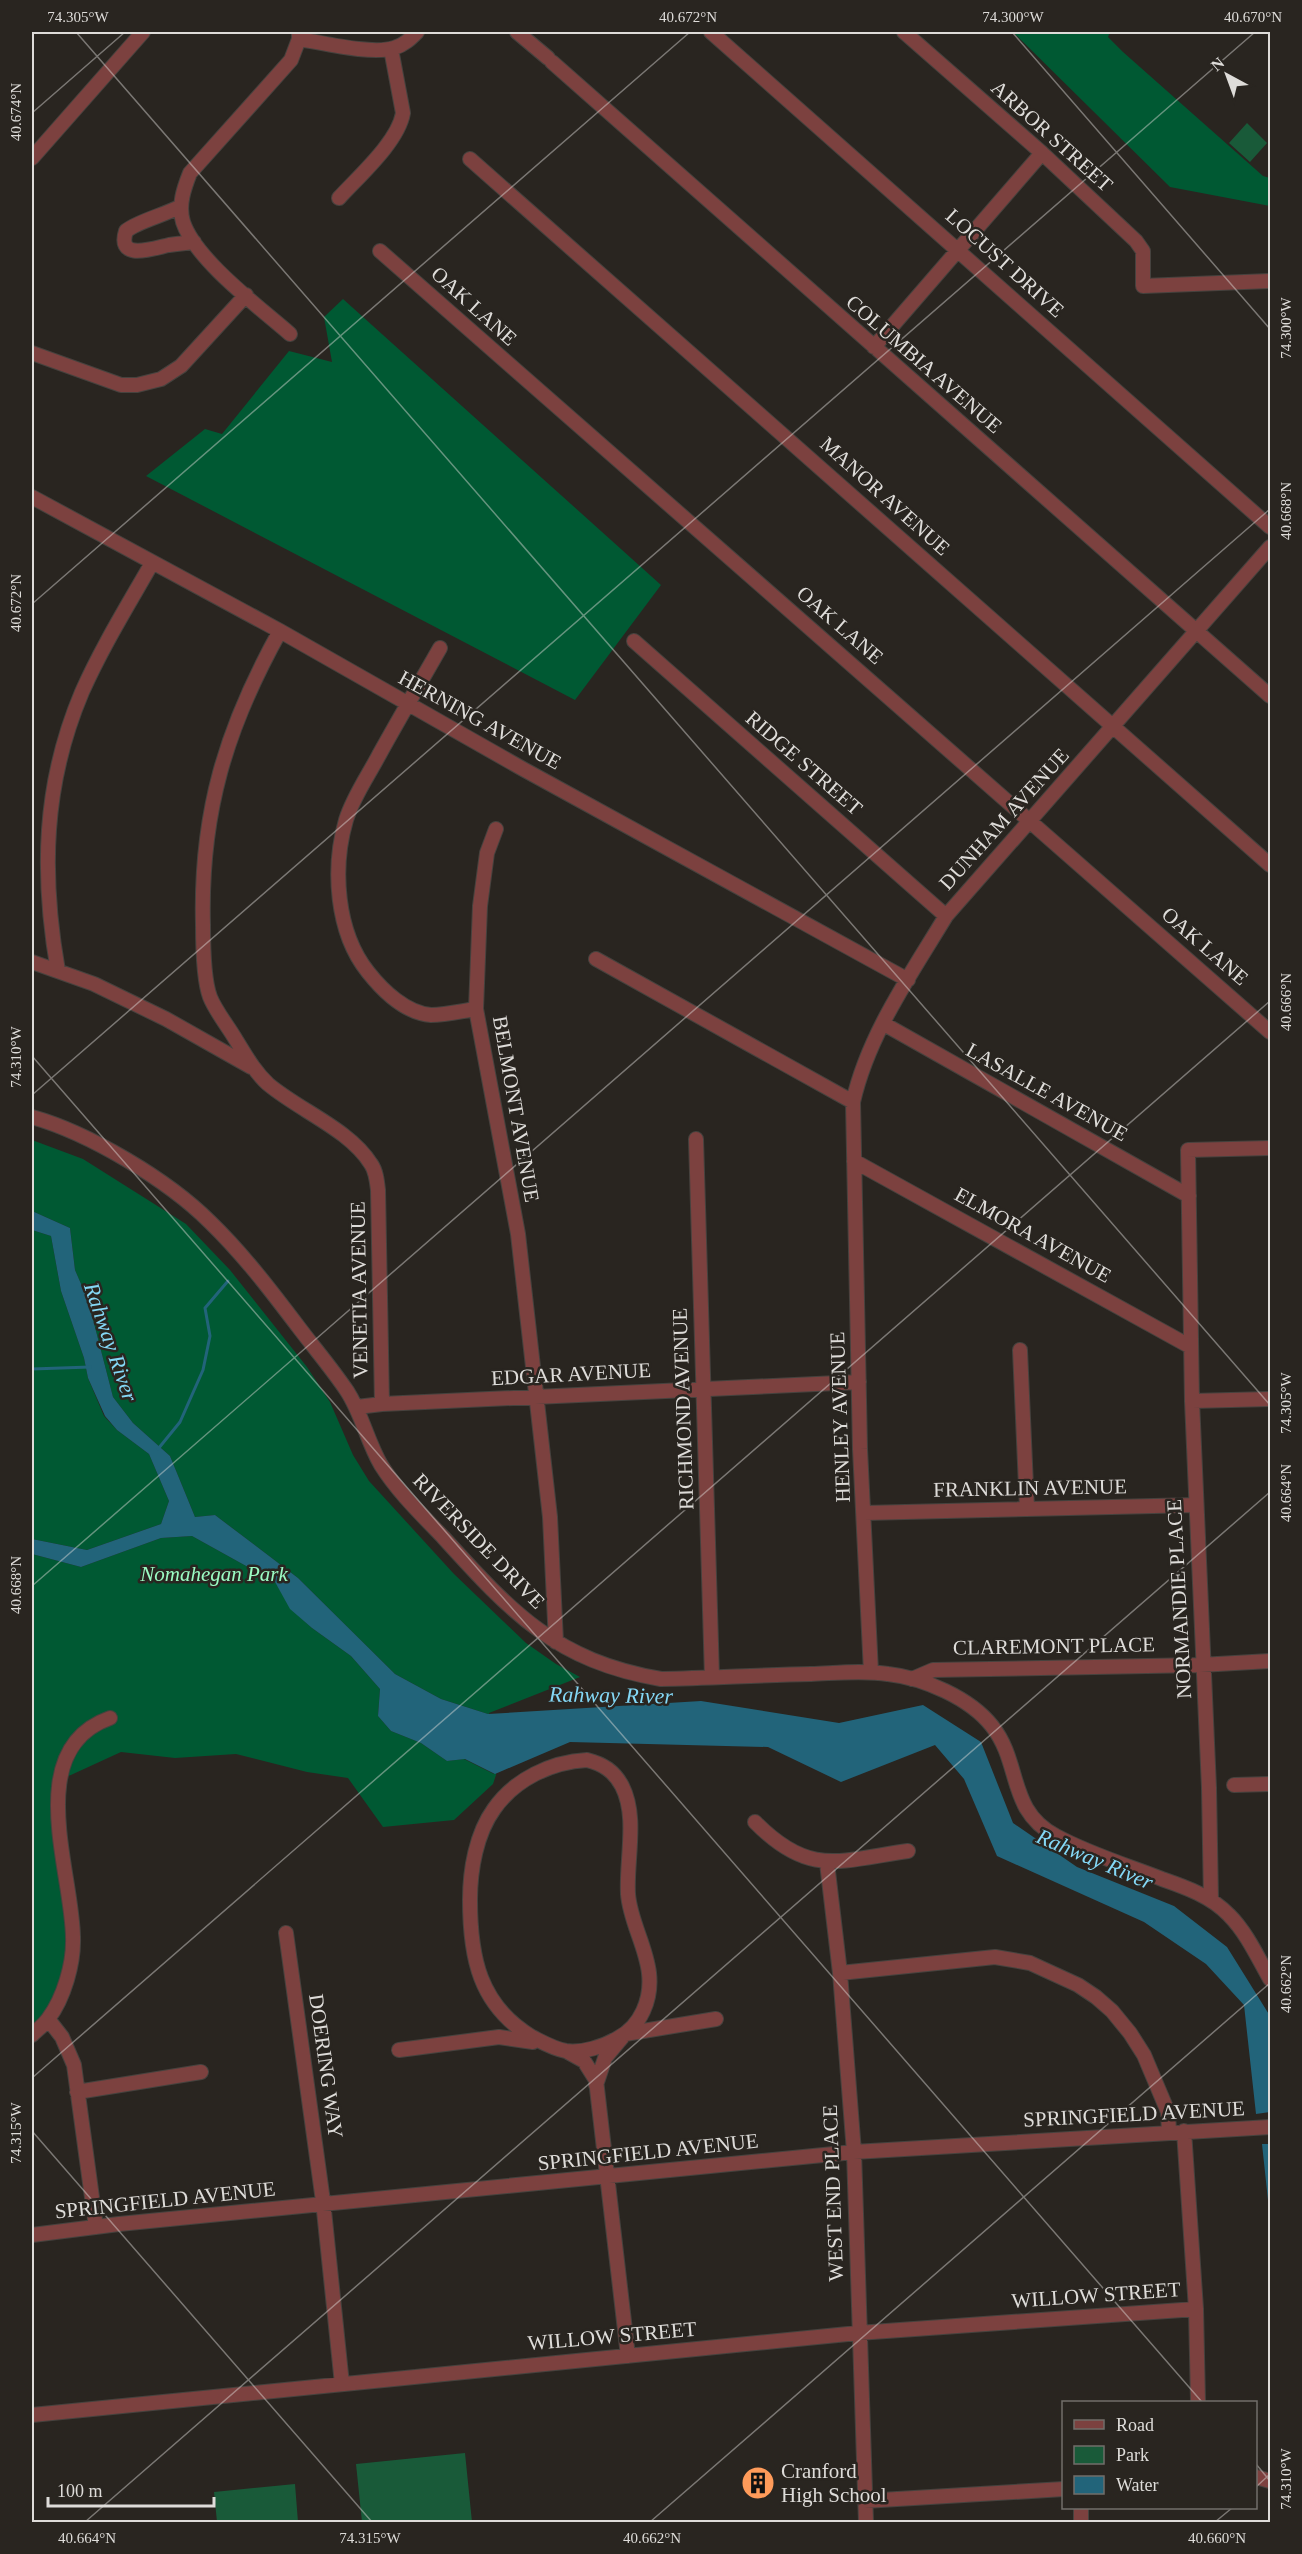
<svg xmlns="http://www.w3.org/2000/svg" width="1302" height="2554" viewBox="0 0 1302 2554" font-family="Georgia,serif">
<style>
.green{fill:#195a39}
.forest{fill:#005933}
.water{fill:#22647a}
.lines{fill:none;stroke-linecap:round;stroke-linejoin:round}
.stream{stroke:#22647a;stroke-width:3}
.minor-casing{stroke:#46423e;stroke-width:16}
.minor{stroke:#7c413f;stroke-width:14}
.ticks{fill:none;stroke:#dedcd9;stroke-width:1.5;stroke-opacity:0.45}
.labels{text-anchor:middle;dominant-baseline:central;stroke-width:5;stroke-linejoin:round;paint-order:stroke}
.street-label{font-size:21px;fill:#dedcd9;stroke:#292520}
.park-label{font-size:21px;font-style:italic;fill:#9bfcc3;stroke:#292520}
.poi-label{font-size:21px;fill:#dedcd9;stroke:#292520;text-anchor:start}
.water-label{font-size:22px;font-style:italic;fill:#84d8f6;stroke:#292520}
.neatline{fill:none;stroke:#dedcd9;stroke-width:2}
.ticks-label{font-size:15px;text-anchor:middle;fill:#dedcd9}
</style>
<rect width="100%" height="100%" fill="#292520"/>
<path class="green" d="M1247,123L1267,143L1250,162L1229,143Z
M465,2453L472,2522H362L356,2464Z
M295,2484L298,2522H217L214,2492Z"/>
<path class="forest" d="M1013,32H1110L1108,37L1123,52L1263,176L1270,178V206L1170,187Z
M343,299L661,585L575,700L146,476L205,429L222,434L289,351L332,362L324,317Z
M32,1140L83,1159L186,1224L230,1270L307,1367L330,1402L353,1455L369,1481L454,1574L526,1643L556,1664L580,1677L489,1713L496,1775L493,1784L454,1820L383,1827L348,1778L307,1772L236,1754L175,1758L121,1752L60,1780L71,1911L64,1984L32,2035V1554L81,1567L161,1538L192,1536L275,1582L291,1609L312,1628L351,1656L380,1689L378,1716L391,1731L421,1743L447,1761L464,1759L494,1774L488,1714L441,1699L395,1674L298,1578L215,1515L195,1517L170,1456L133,1423L113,1397L88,1300L75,1270L70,1228L32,1211Z
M32,1230L51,1236L61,1291L84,1358L88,1378L104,1416L117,1430L149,1454L169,1501L161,1524L87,1550L32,1539Z"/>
<path class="water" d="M32,1211L70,1228L75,1270L88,1300L113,1397L133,1423L170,1456L195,1517L215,1515L298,1578L395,1674L441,1699L488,1714L701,1701L839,1723L923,1705L981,1742L1013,1823L1077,1867L1174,1906L1227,1947L1270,2016V2112L1256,2114L1244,2005L1206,1964L1144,1922L997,1856L964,1779L935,1745L841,1782L768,1747L570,1742L495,1774L465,1759L447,1761L421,1743L391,1731L378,1716L380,1689L351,1656L312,1628L290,1609L275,1582L192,1536L161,1538L81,1567L32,1554V1539L87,1550L161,1524L169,1501L149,1454L117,1430L105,1416L88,1378L84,1358L61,1291L51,1236L32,1230Z
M1262,2144H1270V2220V2219Z"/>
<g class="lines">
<path class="stream" d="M32,1369L90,1367
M158,1449L180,1422L203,1370L210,1336L205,1308L228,1281"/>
<g class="minor-casing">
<path id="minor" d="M517,32L548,58
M711,32L1270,527
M904,32L1042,153L1136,241L1143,251V286L1270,281
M299,39C324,43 372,55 394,48C404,45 410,39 417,32
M552,62L1270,696
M32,158L143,32
M470,159L1270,865
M339,198C359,176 398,142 403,113L391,49
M181,206C165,215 138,221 126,231C116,262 154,248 169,245C177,244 185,243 194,242
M380,251L1270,1032
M290,334C259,307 195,259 183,222C178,205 184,188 190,173L291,60L299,39V32
M874,347L1042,153
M32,353L121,385H137L161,379L181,366L246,295
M32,497L280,631L523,769L908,980
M280,631C226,728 200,813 203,925C203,943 204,981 210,997C216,1012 228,1026 236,1040C246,1056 254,1071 268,1084C300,1111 349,1129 371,1164C376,1171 377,1181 378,1190L382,1404
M634,641L946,916
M440,648C420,683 399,719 379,755C368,776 353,797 346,820C332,868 336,932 368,972C383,991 406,1013 431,1015C446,1015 462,1011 476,1009
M496,829L487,853L480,906L476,1009L518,1234L550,1517L556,1642
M596,959L853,1102
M32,962L94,984L166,1019L251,1067
M58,971C41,874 43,784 82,692C102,647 128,605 152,563
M884,1024L1189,1196
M32,1117C89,1133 168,1180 210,1222C244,1255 272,1292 300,1329C316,1350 333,1370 347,1391C362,1414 367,1441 381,1465C398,1492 421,1514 443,1537C512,1613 556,1661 661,1679C711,1678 761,1675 811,1674C837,1673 863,1670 888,1674C924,1678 970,1698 992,1726C1022,1764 1007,1810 1056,1836C1089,1854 1126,1865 1162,1879C1185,1887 1211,1896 1229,1915C1247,1933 1258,1958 1270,1979
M696,1139L712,1677
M854,1161L1191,1347
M1020,1350L1027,1509
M1192,1401L1270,1399
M357,1407L382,1404L859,1382
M864,1513L1196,1505
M871,1672L860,1449L853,1102C868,1035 911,974 946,916L1270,547
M912,1679L933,1670L1200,1665L1270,1661
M587,1760C603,1764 614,1771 622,1786C638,1817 626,1860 628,1894C630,1921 646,1946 649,1973C652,1999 641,2026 618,2038C603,2047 582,2053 566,2051C554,2049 542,2042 532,2037C479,2005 470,1957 470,1900C470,1870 476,1834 494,1809C515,1779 551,1762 587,1760Z
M1234,1785L1270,1784
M755,1822C809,1877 839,1861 908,1851
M827,1863L840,1973L854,2152L866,2522
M1211,1900L1209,1788L1192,1401L1188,1150L1270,1148
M286,1933L323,2201L342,2384
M840,1973L995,1957L1030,1963L1078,1985L1096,1997L1112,2011L1130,2033L1144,2055L1168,2112L1169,2132
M48,2019L62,2037L74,2065L96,2227
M32,2035C37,2030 44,2025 48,2019C64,1998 74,1963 73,1937C72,1870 22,1749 110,1718
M399,2050L499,2037L533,2042
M566,2051L584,2061L596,2080L628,2356
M596,2085L605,2058L625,2034L716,2019
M77,2092L201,2072
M1184,2131L1196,2309L1198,2402
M32,2235L119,2224L854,2152L1270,2127
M32,2415L858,2333L1196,2309
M1256,2477L1270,2481
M864,2501L1064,2489
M1081,2508V2522"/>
</g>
<use href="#minor" class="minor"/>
</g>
<path class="ticks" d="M76,32L1270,1405M1012,32L1270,329M32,113L125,32M32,604L690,32M32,1056L1202,2402M32,1095L1255,32M32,1586L1270,509M32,2078L1270,1001M32,2131L372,2522M1256,2464L1270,2481M1256,2487L1270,2474M85,2522L1270,1492M650,2522L1270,1983M1215,2522L1232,2508"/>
<defs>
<g id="building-disc" transform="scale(1.725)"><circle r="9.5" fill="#ff9b5a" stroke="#292520"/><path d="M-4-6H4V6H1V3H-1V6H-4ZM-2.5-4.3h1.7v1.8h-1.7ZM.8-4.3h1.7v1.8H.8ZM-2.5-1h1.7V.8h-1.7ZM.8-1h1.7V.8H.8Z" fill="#111"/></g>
</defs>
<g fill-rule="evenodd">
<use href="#building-disc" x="758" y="2483"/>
</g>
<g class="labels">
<g class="street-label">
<text transform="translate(1052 136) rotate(42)">ARBOR STREET</text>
<text transform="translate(1005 263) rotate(42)">LOCUST DRIVE</text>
<text transform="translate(474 306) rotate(42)">OAK LANE</text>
<text transform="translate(924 364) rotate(41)">COLUMBIA AVENUE</text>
<text transform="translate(885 496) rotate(42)">MANOR AVENUE</text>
<text transform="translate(840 625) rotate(41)">OAK LANE</text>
<text transform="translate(480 720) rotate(29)">HERNING AVENUE</text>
<text transform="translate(804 763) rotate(41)">RIDGE STREET</text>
<text transform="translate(1004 819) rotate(-48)">DUNHAM AVENUE</text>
<text transform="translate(1205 946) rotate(41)">OAK LANE</text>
<text transform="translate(1047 1092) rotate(29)">LASALLE AVENUE</text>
<text transform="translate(516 1109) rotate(80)">BELMONT AVENUE</text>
<text transform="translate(1033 1235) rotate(29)">ELMORA AVENUE</text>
<text transform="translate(359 1290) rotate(-91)">VENETIA AVENUE</text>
<text transform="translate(571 1374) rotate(-3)">EDGAR AVENUE</text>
<text transform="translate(683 1409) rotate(-92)">RICHMOND AVENUE</text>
<text transform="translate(840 1417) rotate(-92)">HENLEY AVENUE</text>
<text transform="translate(1030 1488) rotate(-1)">FRANKLIN AVENUE</text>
<text transform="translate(479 1541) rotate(46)">RIVERSIDE DRIVE</text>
<text transform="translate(1179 1599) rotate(-93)">NORMANDIE PLACE</text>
<text transform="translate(1054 1646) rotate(-1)">CLAREMONT PLACE</text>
<text transform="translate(326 2066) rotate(82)">DOERING WAY</text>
<text transform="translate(1134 2114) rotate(-3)">SPRINGFIELD AVENUE</text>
<text transform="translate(648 2152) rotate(-6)">SPRINGFIELD AVENUE</text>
<text transform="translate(833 2193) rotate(-92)">WEST END PLACE</text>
<text transform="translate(165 2200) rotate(-6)">SPRINGFIELD AVENUE</text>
<text transform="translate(1096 2295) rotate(-4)">WILLOW STREET</text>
<text transform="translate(612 2336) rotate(-5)">WILLOW STREET</text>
</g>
<g class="park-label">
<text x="214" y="1574">Nomahegan Park</text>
</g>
<g class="poi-label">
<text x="781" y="2471">Cranford<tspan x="781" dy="24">High School</tspan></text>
</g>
<g class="water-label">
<text transform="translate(111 1342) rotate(71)">Rahway River</text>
<text transform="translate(611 1695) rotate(1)">Rahway River</text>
<text transform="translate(1095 1859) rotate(23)">Rahway River</text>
</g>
</g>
<rect width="1302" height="2554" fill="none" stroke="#292520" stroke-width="66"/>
<rect x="1062" y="2401" width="195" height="108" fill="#292520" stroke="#716e6a" stroke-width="1.5"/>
<rect x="1074" y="2420" width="30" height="9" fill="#7c413f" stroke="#716e6a" stroke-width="1.5"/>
<text x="1116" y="2431" font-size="18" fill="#dedcd9">Road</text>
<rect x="1074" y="2446" width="30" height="18" fill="#195a39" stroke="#716e6a" stroke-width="1.5"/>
<text x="1116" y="2461" font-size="18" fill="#dedcd9">Park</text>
<rect x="1074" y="2476" width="30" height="18" fill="#22647a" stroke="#716e6a" stroke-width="1.5"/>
<text x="1116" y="2491" font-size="18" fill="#dedcd9">Water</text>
<g transform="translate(1227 75) rotate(319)" stroke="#292520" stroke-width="4.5" paint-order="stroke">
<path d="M0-4.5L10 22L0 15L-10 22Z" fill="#dedcd9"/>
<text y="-9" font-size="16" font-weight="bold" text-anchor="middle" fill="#dedcd9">N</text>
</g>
<path d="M48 2497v9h166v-9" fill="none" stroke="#dedcd9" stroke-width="3"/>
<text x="57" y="2497" font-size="18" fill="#dedcd9" stroke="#292520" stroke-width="4.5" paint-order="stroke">100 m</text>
<rect x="33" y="33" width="1236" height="2488" class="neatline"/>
<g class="ticks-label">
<text x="78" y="22">74.305°W</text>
<text x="688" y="22">40.672°N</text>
<text x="1013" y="22">74.300°W</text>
<text x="1253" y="22">40.670°N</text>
<text transform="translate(16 112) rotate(-90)" y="5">40.674°N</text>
<text transform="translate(1286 328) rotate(-90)" y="5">74.300°W</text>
<text transform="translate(1286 511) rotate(-90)" y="5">40.668°N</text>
<text transform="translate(16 603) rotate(-90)" y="5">40.672°N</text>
<text transform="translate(1286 1002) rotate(-90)" y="5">40.666°N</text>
<text transform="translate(16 1057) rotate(-90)" y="5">74.310°W</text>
<text transform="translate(1286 1403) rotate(-90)" y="5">74.305°W</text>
<text transform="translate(1286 1493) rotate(-90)" y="5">40.664°N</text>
<text transform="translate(16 1585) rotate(-90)" y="5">40.668°N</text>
<text transform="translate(1286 1984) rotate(-90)" y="5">40.662°N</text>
<text transform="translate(16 2133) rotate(-90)" y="5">74.315°W</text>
<text transform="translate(1286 2479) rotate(-90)" y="5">74.310°W</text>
<text x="87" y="2543">40.664°N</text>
<text x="370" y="2543">74.315°W</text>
<text x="652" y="2543">40.662°N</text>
<text x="1217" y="2543">40.660°N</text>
</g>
</svg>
